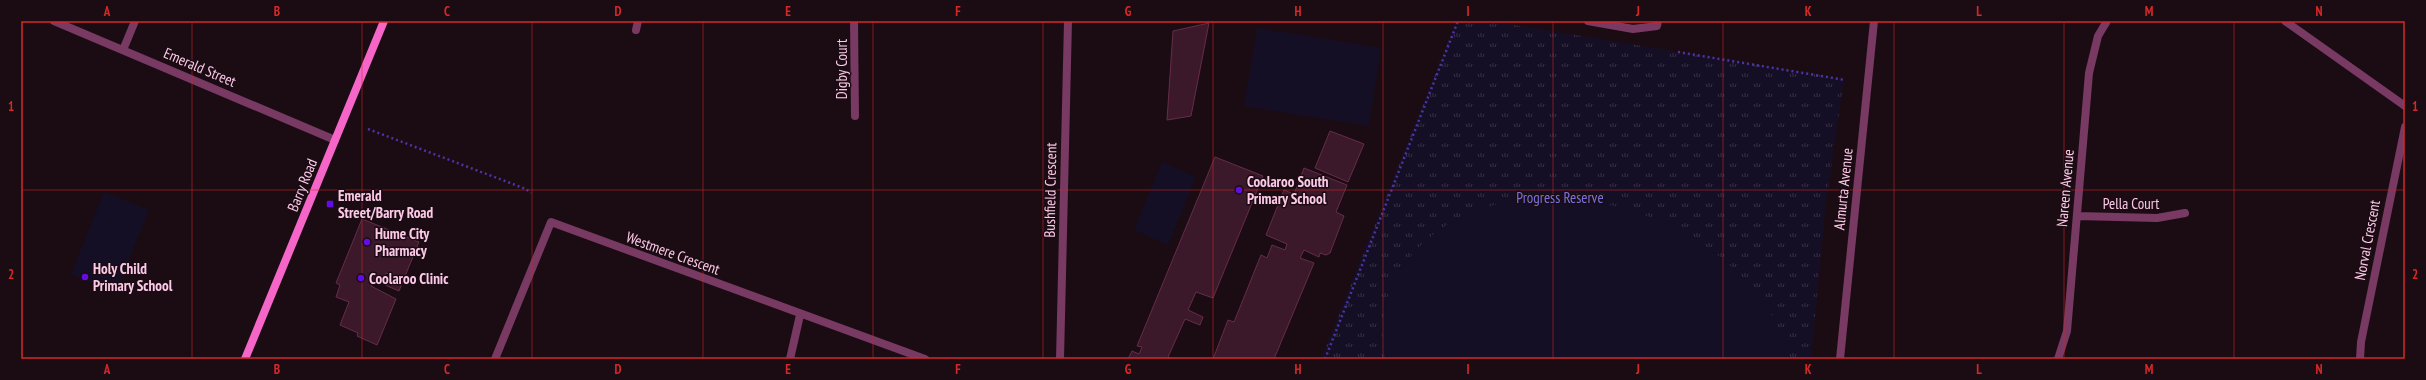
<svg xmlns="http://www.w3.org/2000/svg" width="2426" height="380" viewBox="0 0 2426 380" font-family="'PT Sans Narrow',sans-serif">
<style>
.park{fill:url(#park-tufts)}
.pitch{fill:#150f25}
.building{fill:#3b192a;stroke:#662c49}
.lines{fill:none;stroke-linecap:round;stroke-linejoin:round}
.path{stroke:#4e33a6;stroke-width:2.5;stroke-dasharray:2 3;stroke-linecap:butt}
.street{stroke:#783963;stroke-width:8}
.secondary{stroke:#f666c8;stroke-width:8}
.grid{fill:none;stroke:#d62828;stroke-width:1;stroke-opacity:0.55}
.poi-dot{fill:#630de4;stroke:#1b0c14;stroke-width:1.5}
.labels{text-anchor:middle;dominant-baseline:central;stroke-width:3;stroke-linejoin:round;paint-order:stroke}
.street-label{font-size:15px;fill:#fcc9e7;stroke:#1b0c14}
.poi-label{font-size:15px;font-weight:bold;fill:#fcc9e7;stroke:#1b0c14;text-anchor:start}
.park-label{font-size:15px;fill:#7974dc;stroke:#1b0c14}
.neatline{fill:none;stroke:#d62828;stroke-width:1.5}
.grid-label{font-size:13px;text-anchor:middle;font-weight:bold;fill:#d62828}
</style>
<defs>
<pattern id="park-tufts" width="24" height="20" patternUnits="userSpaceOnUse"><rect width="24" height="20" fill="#150f25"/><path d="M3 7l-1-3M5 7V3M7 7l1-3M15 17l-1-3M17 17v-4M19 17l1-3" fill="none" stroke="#383145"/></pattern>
</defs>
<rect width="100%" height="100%" fill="#1b0c14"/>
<path class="park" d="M1456,21H1490L1844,79L1826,202L1811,359H1321Z"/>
<path class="pitch" d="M1257,28L1381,48L1369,126L1244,106Z
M1162,162L1196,177L1168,245L1134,230Z
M104,192L149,210L116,292L71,274Z
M1531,199C1560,199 1590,200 1619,207C1694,226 1770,281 1790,359H1385C1382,341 1381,320 1386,302C1396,261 1437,225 1474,211C1493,204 1512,202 1531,199Z"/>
<path class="building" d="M1209,23L1191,116L1167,120L1173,31Z
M1330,131L1364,144L1348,182L1315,168Z
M1215,157L1263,176L1213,298L1196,292L1188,310L1203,317L1200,325L1185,319L1168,357L1172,359H1128L1132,351L1139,354L1142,347L1137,346Z
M1304,168L1347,185L1336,212L1344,216L1330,253L1326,255L1320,253L1319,257L1304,250L1300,258L1314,263L1274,359H1213L1228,320L1234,322L1261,255L1267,258L1272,245L1285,250L1287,244L1266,235L1284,190L1294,194Z
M362,219L419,242L399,291L385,285L389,274L386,273L380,285L373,282L371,286L396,299L377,345L357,336L358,333L340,325L349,302L336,297L340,285L336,283Z"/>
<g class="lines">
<path class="path" d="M1678,52L1845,80
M368,129L526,189L531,193
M1325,359L1458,21"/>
<path class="street" d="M54,21L335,140
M854,21L855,116
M1588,21L1633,29L1657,26L1658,21
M2285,21L2405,106
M636,30L638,21
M123,50L135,21
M2077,216L2157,218L2185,213
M495,359L551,222L925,359
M790,359L800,315
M1060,359L1068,21
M1840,359L1874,21
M2058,359L2067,331L2089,73L2098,36L2107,21
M2360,359L2361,342L2405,127"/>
<path class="secondary" d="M245,359L384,21"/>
</g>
<path class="grid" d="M192,21V359M362,21V359M532,21V359M703,21V359M873,21V359M1043,21V359M1213,21V359M1383,21V359M1553,21V359M1723,21V359M1894,21V359M2064,21V359M2234,21V359M21,190H2405"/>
<g class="poi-dot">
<circle cx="1239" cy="190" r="4"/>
<rect x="326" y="200" width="8" height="8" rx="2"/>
<circle cx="367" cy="242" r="4"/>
<circle cx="85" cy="277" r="4"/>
<circle cx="361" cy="278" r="4"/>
</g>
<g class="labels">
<g class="street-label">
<text transform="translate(200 67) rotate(23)">Emerald Street</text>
<text transform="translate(841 69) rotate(-90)">Digby Court</text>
<text transform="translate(302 185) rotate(-68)">Barry Road</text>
<text transform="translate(2065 188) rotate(-85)">Nareen Avenue</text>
<text transform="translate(1843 189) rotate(-84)">Almurta Avenue</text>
<text transform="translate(1050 190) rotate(-89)">Bushfield Crescent</text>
<text x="2131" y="203">Pella Court</text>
<text transform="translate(2367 240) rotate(-79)">Norval Crescent</text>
<text transform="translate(673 253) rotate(20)">Westmere Crescent</text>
</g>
<g class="poi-label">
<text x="1247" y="181">Coolaroo South<tspan x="1247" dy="17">Primary School</tspan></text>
<text x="338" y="195">Emerald<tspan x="338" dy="17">Street/Barry Road</tspan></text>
<text x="375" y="233">Hume City<tspan x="375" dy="17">Pharmacy</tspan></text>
<text x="93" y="268">Holy Child<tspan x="93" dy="17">Primary School</tspan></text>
<text x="369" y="278">Coolaroo Clinic</text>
</g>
<g class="park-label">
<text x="1560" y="197">Progress Reserve</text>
</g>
</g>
<rect width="2426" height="380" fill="none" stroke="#1b0c14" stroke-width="44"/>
<rect x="22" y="22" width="2382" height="336" class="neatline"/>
<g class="grid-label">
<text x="107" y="16">A</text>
<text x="277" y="16">B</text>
<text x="447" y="16">C</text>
<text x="618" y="16">D</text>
<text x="788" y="16">E</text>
<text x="958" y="16">F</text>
<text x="1128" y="16">G</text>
<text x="1298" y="16">H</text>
<text x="1468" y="16">I</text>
<text x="1638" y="16">J</text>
<text x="1808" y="16">K</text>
<text x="1979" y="16">L</text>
<text x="2149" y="16">M</text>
<text x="2319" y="16">N</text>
<text x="11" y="111">1</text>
<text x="2415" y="111">1</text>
<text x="11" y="279">2</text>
<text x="2415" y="279">2</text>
<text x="107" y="374">A</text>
<text x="277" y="374">B</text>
<text x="447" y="374">C</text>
<text x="618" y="374">D</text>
<text x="788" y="374">E</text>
<text x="958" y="374">F</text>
<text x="1128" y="374">G</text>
<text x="1298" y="374">H</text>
<text x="1468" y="374">I</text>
<text x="1638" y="374">J</text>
<text x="1808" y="374">K</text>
<text x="1979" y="374">L</text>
<text x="2149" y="374">M</text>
<text x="2319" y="374">N</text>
</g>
</svg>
